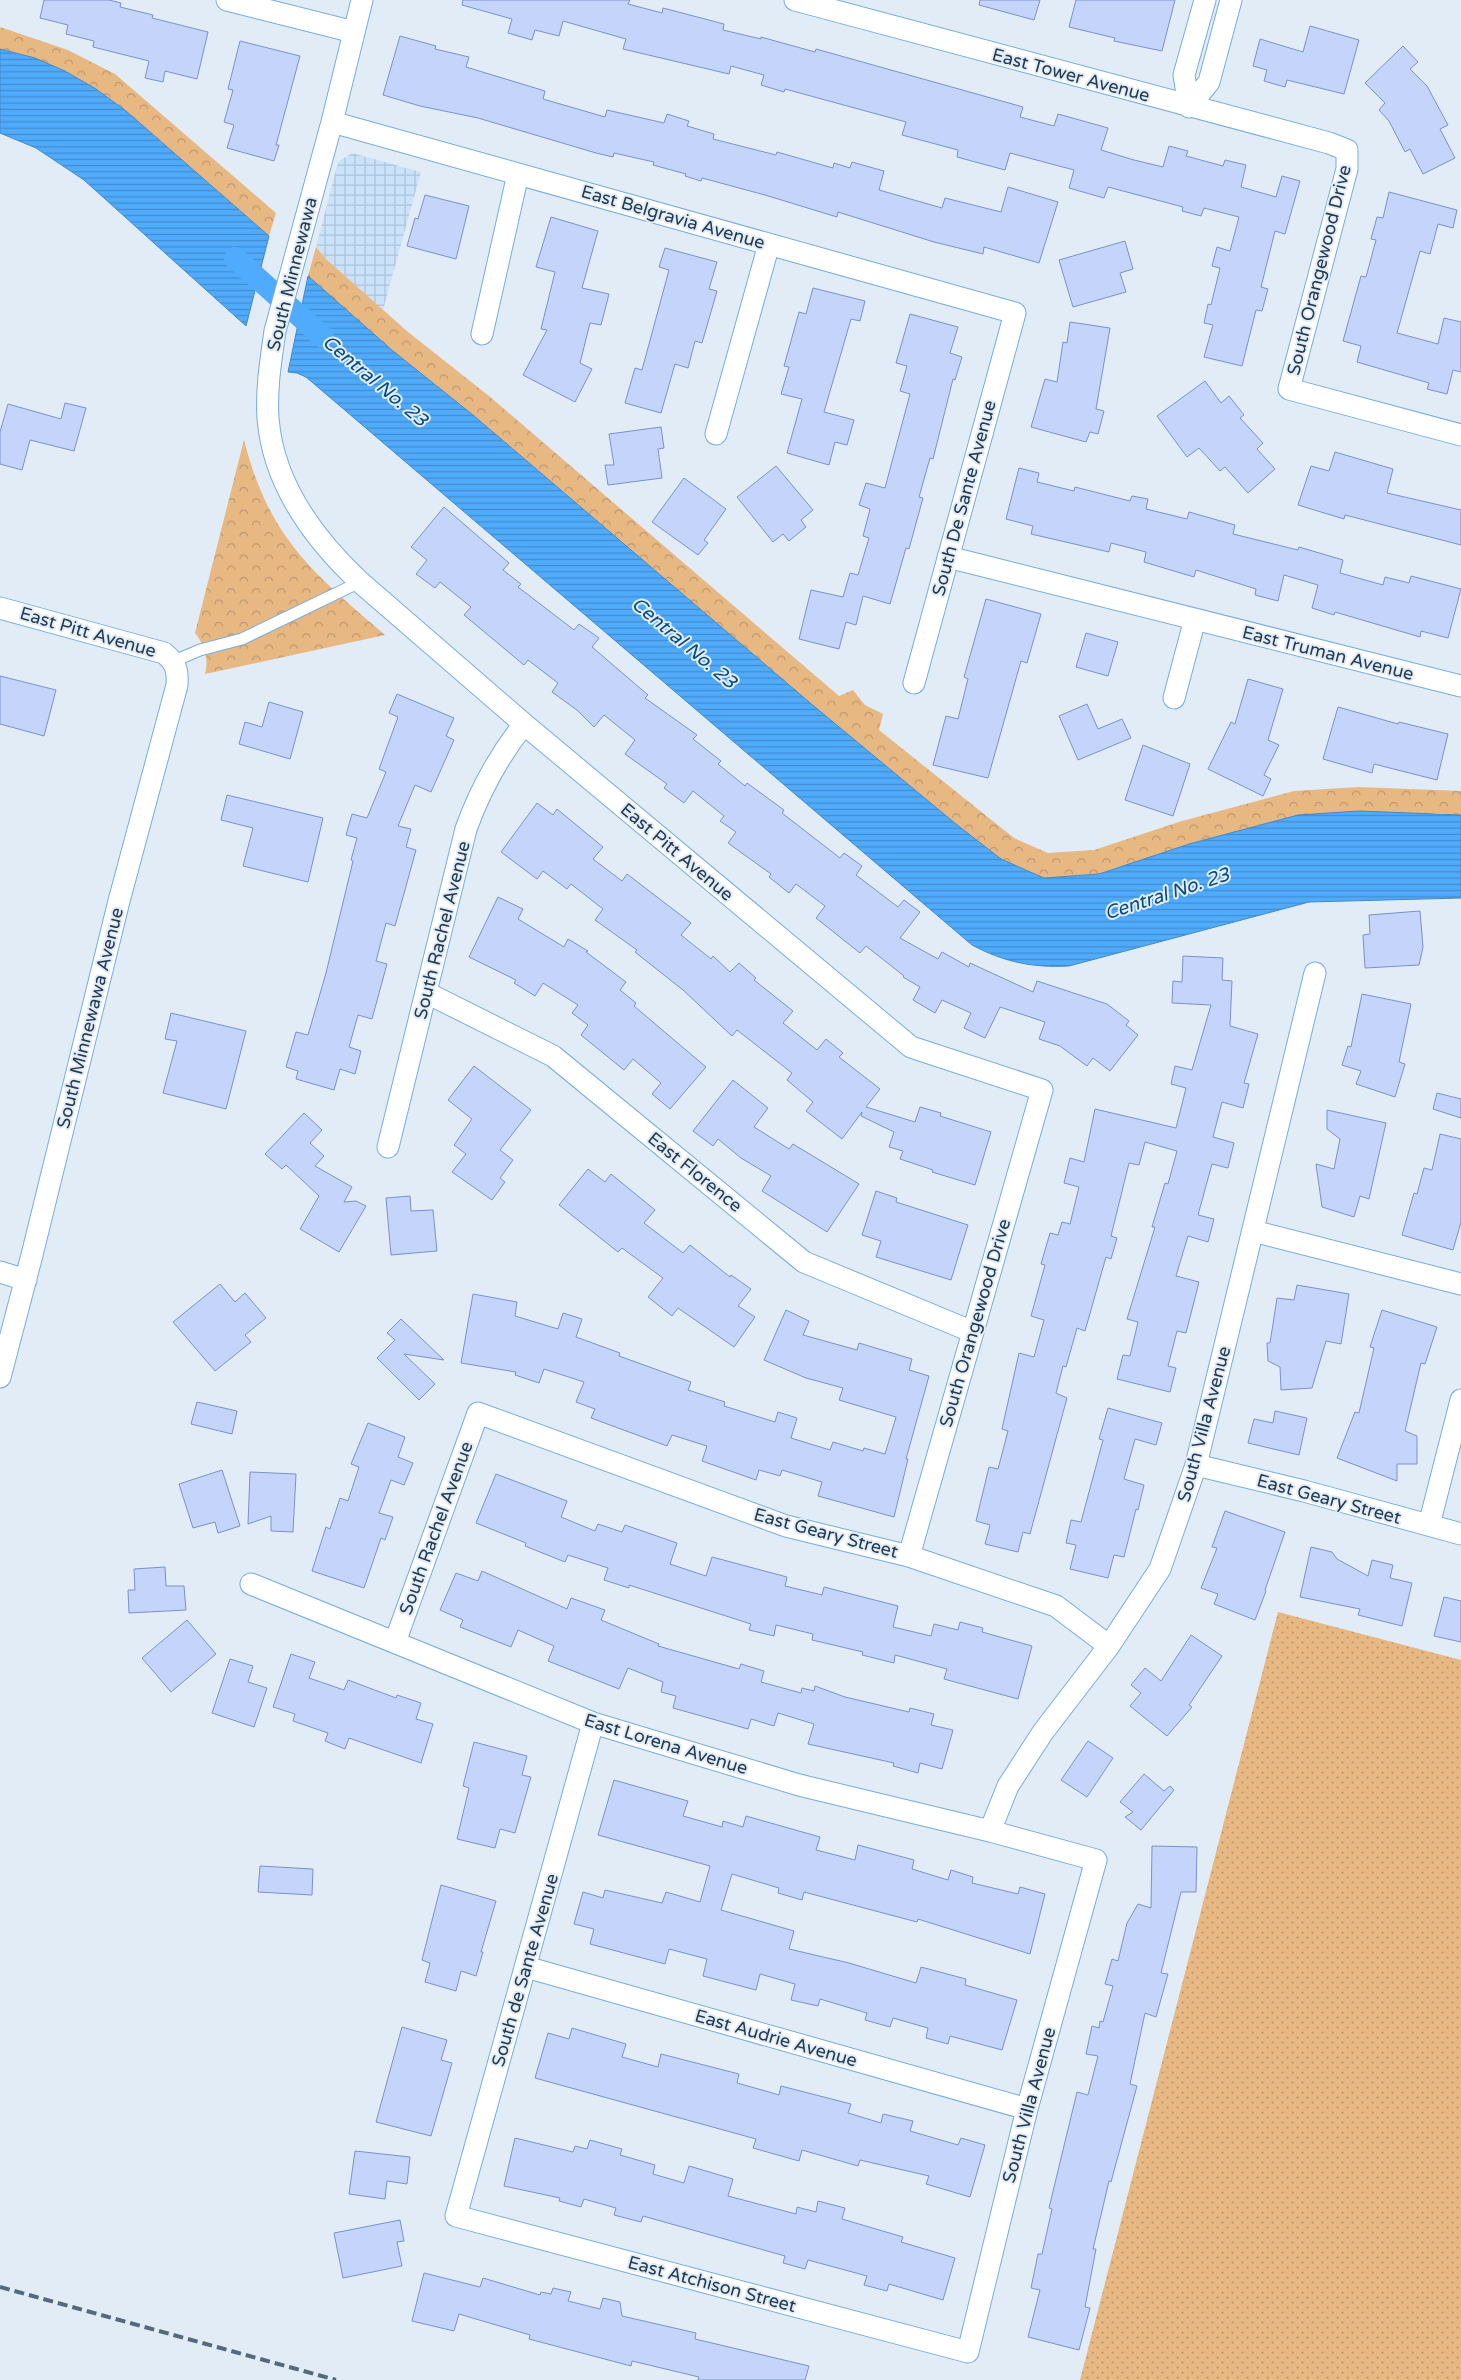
<svg xmlns="http://www.w3.org/2000/svg" width="1461" height="2380" viewBox="0 0 1461 2380" font-family="'Varela Round',sans-serif">
<style>
.industrial{fill:url(#industrial-grid)}
.grass{fill:url(#grass-dots)}
.forest{fill:url(#forest-crowns)}
.water{fill:url(#water-rules);stroke:#4389c8}
.lines{fill:none;stroke-linecap:round;stroke-linejoin:round}
.canal{stroke:#50abfc;stroke-width:22}
.building{fill:#c4d4fb;stroke:#7a91ce}
.lane-casing{stroke:#76ace0;stroke-width:13}
.street-casing{stroke:#76ace0;stroke-width:23}
.lane{stroke:#fff;stroke-width:11}
.street{stroke:#fff;stroke-width:21}
.rail{stroke:#56697c;stroke-width:4;stroke-dasharray:10 5;stroke-linecap:butt}
.labels{text-anchor:middle;dominant-baseline:central;stroke-width:4;stroke-linejoin:round;paint-order:stroke}
.street-label{font-size:18px;fill:#243a50;stroke:#e1ecf7}
.water-label{font-size:19px;font-style:italic;fill:#064c7f;stroke:#e1ecf7}
</style>
<defs>
<pattern id="industrial-grid" width="8" height="8" patternUnits="userSpaceOnUse" patternTransform="scale(1.25)"><rect width="8" height="8" fill="#cae2fa"/><path d="M0 4h8M4 0v8" fill="none" stroke="#adc3d8"/></pattern>
<pattern id="grass-dots" width="8" height="8" patternUnits="userSpaceOnUse" patternTransform="scale(1.25)"><rect width="8" height="8" fill="#e8b883"/><path d="M2 2h.1M6 6h.1" fill="none" stroke="#bc976e" stroke-width="1.8" stroke-linecap="round"/></pattern>
<pattern id="forest-crowns" width="20" height="18" patternUnits="userSpaceOnUse" patternTransform="scale(1.25)"><rect width="20" height="18" fill="#e8b883"/><path d="M2 6a3 3 0 1 1 6 0M12 15a3 3 0 1 1 6 0" fill="none" stroke="#bc976e"/></pattern>
<pattern id="water-rules" width="6" height="5" patternUnits="userSpaceOnUse" patternTransform="scale(1.25)"><rect width="6" height="5" fill="#50abfc"/><path d="M0 2.5h6" fill="none" stroke="#428cce"/></pattern>
</defs>
<rect width="100%" height="100%" fill="#e1ecf7"/>
<path class="industrial" d="M352,153L421,172L383,310L326,259L316,247L338,162Z"/>
<path class="grass" d="M1278,1612L1461,1660V2380H1080Z"/>
<path class="forest" d="M0,27L68,50L115,74L276,213L269,236L126,111L96,89L65,71L35,58L0,49Z
M316,247L326,259L408,332L489,396L839,696L853,690L865,705L883,714L879,730L1014,838L1048,853L1094,850L1182,821L1294,791L1359,787L1461,791V815L1436,813L1189,844L1099,874L1044,878L1001,859L956,824L809,702L473,415L393,351L308,276Z
M244,440C269,538 312,572 385,635L205,674C209,658 205,646 195,633Z"/>
<path class="water" d="M0,49L35,58L65,71L96,89L126,111L269,236L246,326L84,180L36,148L0,133Z
M308,276L393,351L473,415L809,702L956,824L1001,859L1044,878L1099,874L1189,844L1298,815L1359,811L1461,815V898L1309,902L1069,966C1033,968 1004,962 972,945L306,377L297,373L288,372Z"/>
<g class="lines">
<path class="canal" d="M235,258L323,337"/>
</g>
<path class="building" d="M44,0H109L121,3L120,7L153,15L152,18L208,32L197,79L165,71L163,82L145,78L149,61L93,47L94,41L66,34L68,25L40,18Z
M463,0H630L628,4L662,13L663,8L686,14L724,24L723,30L761,39V37L815,52L816,49L1023,107L1020,117L1054,126L1058,114L1108,128L1101,150L1134,160L1163,167L1169,146L1188,151L1186,156L1223,166L1225,160L1246,165L1241,187L1276,197L1282,176L1300,181L1285,234L1275,231L1261,287L1268,289L1262,311L1256,310L1242,366L1204,357L1213,325L1204,323L1208,304L1211,305L1220,268L1212,266L1217,247L1230,251L1239,217L1204,208L1201,216L1182,211L1183,207L1108,187L1104,198L1069,188L1074,170L1010,153L1005,170L957,157L958,150L902,135L906,122L785,89L784,92L761,85L764,75L731,66L729,74L623,49L626,39L563,21L559,36L535,30L532,40L508,33L512,19L462,5Z
M980,0H1040L1034,20L979,5Z
M1076,0H1175L1162,51L1114,41L1115,38L1069,27Z
M1310,26L1359,40L1344,94L1287,80L1285,87L1264,81L1267,70L1253,66L1260,39L1303,52Z
M400,36L436,46L435,49L469,57L466,67L545,91L543,99L605,117L607,110L664,123L667,114L689,121L687,126L714,134L713,139L776,155L777,152L833,168L834,163L850,168L852,162L884,171L879,190L942,208L945,198L1001,212L1008,187L1058,202L1039,263L984,247L983,254L934,242L838,212L837,217L765,195L702,178L701,181L685,176L686,174L653,165L654,162L614,153L613,157L596,153L478,118L420,106L383,95Z
M240,41L300,56L276,145H279L274,161L227,148L234,125L224,122L233,90L228,89Z
M1403,46L1418,62L1410,69L1427,86L1448,125L1440,129L1455,158L1423,174L1410,149L1405,152L1389,121L1379,110L1385,103L1365,83Z
M1389,192L1457,210L1453,228L1438,224L1430,254L1420,251L1397,333L1438,344L1444,318L1461,322V372L1453,370L1447,394L1427,389L1429,383L1357,362L1361,346L1343,341L1361,276L1366,277L1376,240L1371,239L1377,217L1383,218Z
M425,195L469,206L456,259L407,246L415,218L418,219Z
M551,217L598,231L582,288L609,294L601,325L590,323L580,363L592,369L575,402L523,375L547,330L541,329L555,272L536,267Z
M1125,241L1133,269L1120,273L1126,292L1073,307L1059,260Z
M665,248L717,262L709,289L717,291L702,343L695,341L688,368L675,364L661,413L625,403L635,368L642,370L669,270L659,267Z
M813,288L865,301L860,321L851,319L824,412L854,420L847,445L835,442L829,465L787,453L802,399L781,394L789,367L784,366L799,312L806,314Z
M910,314L958,327L950,353L962,357L955,380L953,379L933,459L930,458L919,497L923,498L909,549L906,548L890,604L863,596L856,625L846,622L839,649L799,639L811,590L843,597L850,573L858,575L869,538L863,536L870,509L859,505L866,483L885,488L910,394L900,391L907,366L896,363Z
M1070,322L1110,328L1096,409L1104,411L1098,434L1090,432L1086,442L1031,427L1045,379L1057,382L1063,342L1067,343Z
M1205,381L1221,403L1229,396L1244,415L1240,418L1263,443L1257,449L1275,469L1248,493L1225,467L1220,471L1199,448L1187,457L1157,416Z
M65,403L86,408L74,451L30,440L22,470L0,464V432L8,404L61,419Z
M661,427L664,448L658,449L662,478L608,485L605,465H614L609,434Z
M1335,452L1393,469L1387,493L1461,510V545L1345,515L1344,519L1298,505L1311,466L1329,471Z
M776,466L813,510L801,520L806,527L789,541L783,534L773,542L737,497Z
M1019,468L1039,473L1037,482L1074,491L1075,487L1130,501L1132,496L1148,499L1146,509L1187,519L1189,512L1235,525L1233,534L1298,550L1299,547L1343,560L1340,573L1383,585L1385,577L1409,583L1411,576L1461,589L1448,638L1421,631L1420,637L1335,612L1334,615L1312,608L1318,585L1284,575L1278,601L1255,595L1256,589L1196,570L1194,577L1144,562L1146,552L1111,543L1109,552L1031,534L1033,526L1006,519Z
M684,478L726,509L704,540L708,543L698,555L652,522Z
M444,507L509,563L503,570L521,584L518,587L574,630L579,624L599,638L592,647L648,695L645,698L697,735L693,739L721,761L718,764L745,786L747,783L784,810L782,813L840,858L844,853L862,866L856,875L898,907L904,900L920,912L900,938L938,959L942,952L969,967L970,963L1033,992L1037,981L1107,1004L1129,1021L1126,1025L1138,1035L1110,1071L1093,1058L1087,1066L1060,1046L1039,1039L1045,1022L1000,1007L985,1038L964,1028L971,1013L942,1000L935,1013L913,1000L920,987L903,977L904,976L866,946L860,953L816,918L825,906L796,884L789,893L769,877L771,874L728,843L736,832L720,821L724,816L693,791L684,803L664,788L667,784L625,754L635,740L604,715L594,727L577,710L552,692L558,683L528,660L524,665L464,615L471,607L440,582L435,588L416,574L427,560L411,547Z
M986,599L1041,614L1027,663L1021,661L988,778L933,765L946,716L958,719L968,679L964,677Z
M1086,633L1118,642L1108,676L1076,667Z
M0,676L56,690L44,736L0,724Z
M1248,679L1283,689L1268,740L1279,745L1264,775L1271,779L1263,796L1208,769L1231,722L1235,724Z
M397,694L454,718L446,736L454,740L431,792L415,785L398,826L411,829L406,847L416,850L395,926L386,923L376,961L387,964L372,1019L358,1015L349,1047L361,1051L355,1074L340,1069L334,1090L296,1079L298,1071L286,1067L296,1032L308,1035L326,973L353,861L351,860L357,838L346,835L352,814L367,818L386,772L379,769L398,717L389,713Z
M269,702L303,712L290,759L239,744L245,722L262,727Z
M1087,704L1098,729L1122,719L1131,738L1078,760L1059,716Z
M1338,707L1398,724L1399,722L1448,734L1437,780L1374,764L1372,773L1323,759Z
M1143,745L1190,764L1173,816L1125,800Z
M227,795L323,818L308,882L243,866L253,828L221,820Z
M537,803L553,815L557,809L603,847L593,859L622,881L627,874L691,923L681,935L711,959L713,956L730,972L739,963L756,978L754,980L793,1011L783,1023L817,1050L826,1039L843,1053L839,1057L880,1089L866,1107L915,1122L920,1107L941,1113L940,1116L991,1132L975,1185L932,1172L933,1170L900,1159L903,1151L889,1147L894,1132L861,1116L862,1112L842,1139L806,1111L813,1102L787,1080L792,1073L737,1030L732,1036L683,990L635,952L637,950L595,920L603,909L571,884L567,889L543,871L537,879L501,852Z
M498,897L523,909L518,919L564,947L568,939L588,951L586,952L626,982L620,990L636,1003L634,1006L706,1067L670,1109L652,1094L661,1083L633,1059L624,1070L581,1035L588,1025L572,1013L578,1005L543,983L535,996L514,983L516,980L469,957Z
M1420,911L1423,947L1419,965L1365,968L1363,935L1370,934L1369,915Z
M1183,956L1223,958L1222,980L1232,981L1230,1026L1258,1034L1244,1083L1249,1084L1243,1108L1222,1102L1213,1137L1234,1143L1228,1168L1212,1164L1198,1215L1214,1219L1208,1242L1188,1236L1176,1276L1199,1282L1186,1333L1177,1331L1168,1366L1176,1368L1170,1392L1117,1379L1123,1355L1130,1356L1138,1322L1127,1319L1155,1227H1152L1165,1183L1168,1184L1177,1151L1145,1142L1139,1165L1129,1163L1111,1236L1117,1238L1111,1259L1106,1257L1085,1331L1077,1328L1066,1367L1063,1366L1056,1393L1067,1398L1030,1534L1023,1532L1018,1552L985,1544L990,1525L976,1521L989,1467L998,1469L1008,1431L1002,1429L1019,1353L1034,1357L1044,1320L1031,1316L1045,1265L1041,1264L1050,1233L1058,1235L1062,1222L1070,1224L1079,1187L1064,1183L1070,1158L1084,1162L1095,1109L1176,1128L1186,1088L1171,1084L1175,1066L1192,1070L1211,1005L1172,1003L1173,981L1182,982Z
M1362,994L1411,1004L1399,1062L1405,1064L1395,1097L1356,1084L1361,1071L1342,1065L1348,1046L1351,1047Z
M171,1013L246,1031L226,1109L163,1093L177,1041L165,1039Z
M474,1066L531,1110L500,1150L513,1160L500,1178L505,1182L492,1200L452,1172L466,1154L454,1145L472,1119L448,1100Z
M733,1080L768,1108L754,1127L789,1149L793,1144L859,1184L827,1232L762,1191L771,1176L741,1158L718,1139L713,1146L693,1131Z
M1437,1093L1461,1099V1118L1433,1109Z
M1327,1110L1386,1123L1369,1199L1360,1196L1354,1217L1322,1207L1316,1164L1334,1169L1340,1139L1327,1129Z
M304,1113L322,1130L310,1143L324,1156L315,1166L352,1187L344,1202L356,1201L366,1206L339,1252L300,1229L319,1196L286,1165L282,1169L265,1154Z
M1440,1134L1461,1139V1222L1453,1250L1402,1235L1414,1193L1417,1194L1424,1168L1432,1170Z
M588,1169L605,1182L611,1174L655,1210L644,1223L683,1253L690,1245L730,1277L731,1275L751,1289L738,1306L755,1317L734,1347L678,1308L672,1316L648,1297L663,1278L622,1248L618,1252L559,1205Z
M876,1191L897,1198L896,1202L968,1225L951,1280L876,1257L881,1241L862,1235Z
M410,1196L411,1211L433,1210L437,1251L391,1255L386,1198Z
M220,1284L235,1302L245,1293L266,1318L245,1335L251,1342L215,1371L173,1322Z
M1297,1285L1349,1294L1341,1344L1326,1341L1312,1388L1281,1390L1280,1367L1268,1361L1267,1343H1270L1277,1298L1294,1300Z
M473,1294L517,1302L515,1316L558,1329L563,1313L582,1319L576,1337L620,1353L619,1356L691,1382L688,1390L725,1402L724,1406L775,1422L778,1412L797,1418L791,1438L830,1450L833,1442L863,1451L864,1448L885,1454L896,1417L839,1400L843,1388L806,1378L764,1360L786,1310L809,1321L803,1335L857,1350L859,1343L912,1359L909,1370L929,1376L906,1459H908L894,1517L818,1496L822,1482L782,1470L780,1476L759,1470L756,1480L702,1461L707,1446L672,1435L667,1446L591,1418L595,1409L576,1402L584,1382L544,1369L539,1383L515,1375L516,1372L461,1363Z
M1382,1310L1437,1327L1425,1364L1421,1363L1405,1431L1417,1436V1464H1397V1481L1337,1458L1355,1412L1359,1413L1374,1348L1370,1347Z
M401,1319L444,1360L404,1354L435,1384L419,1400L377,1358L395,1340L387,1333Z
M197,1402L237,1411L232,1434L191,1424Z
M1108,1408L1162,1423L1156,1445L1135,1439L1124,1479L1144,1485L1138,1510L1136,1509L1124,1557L1114,1555L1108,1578L1070,1569L1076,1545L1066,1543L1071,1520L1081,1522L1103,1440L1099,1439Z
M1275,1411L1307,1418L1299,1455L1248,1443L1254,1419L1273,1423Z
M368,1423L405,1437L398,1457L413,1463L404,1485L391,1480L379,1513L393,1517L385,1540L381,1538L364,1588L312,1571L326,1527L330,1529L340,1498L348,1501L359,1467L351,1464Z
M222,1470L240,1526L218,1533L215,1522L193,1528L179,1484Z
M250,1472L296,1474L293,1532L271,1531V1516L248,1524Z
M496,1474L567,1501L561,1517L595,1531L598,1524L622,1532L625,1525L677,1543L670,1564L706,1576L712,1557L787,1577L785,1586L822,1595L824,1587L898,1606L893,1627L931,1636L934,1624L958,1630L960,1622L983,1628L982,1632L1032,1646L1018,1699L944,1679L947,1669L895,1655L894,1663L862,1655L863,1652L812,1640L813,1634L776,1625L774,1636L749,1630L751,1624L629,1585V1588L604,1580L608,1568L568,1555L565,1562L525,1546L526,1543L476,1523Z
M1225,1511L1285,1532L1265,1590L1266,1591L1255,1620L1214,1604L1218,1594L1201,1588L1217,1548L1212,1547Z
M1311,1547L1332,1552L1337,1559L1368,1576L1372,1560L1393,1565L1390,1578L1412,1583L1402,1626L1358,1615L1360,1609L1300,1597Z
M165,1567L166,1586H184L186,1610L129,1613L128,1590H135L134,1569Z
M482,1571L567,1609L571,1598L605,1610L601,1620L659,1644L658,1646L739,1669L741,1664L764,1671L761,1682L801,1693L802,1688L814,1691L815,1686L845,1697L909,1712L910,1708L934,1714L931,1725L953,1730L942,1769L920,1763L918,1773L893,1766L894,1763L808,1744L814,1724L778,1713L774,1726L751,1719L748,1729L673,1708L676,1696L661,1692L663,1682L628,1668L619,1689L548,1661L554,1646L518,1630L511,1647L460,1627L463,1620L440,1610L456,1573L478,1581Z
M1444,1597L1461,1601V1642L1434,1636Z
M187,1620L216,1654L171,1692L142,1658Z
M1191,1635L1222,1656L1189,1705L1192,1707L1167,1736L1130,1706L1141,1693L1131,1685L1145,1668L1161,1681Z
M291,1654L315,1662L309,1678L344,1690L348,1680L396,1698L397,1695L421,1703L416,1719L433,1724L421,1763L349,1738L345,1749L325,1741L328,1733L293,1721L295,1714L273,1707Z
M230,1659L253,1666L248,1682L267,1688L254,1727L212,1713Z
M1088,1741L1113,1758L1087,1797L1061,1780Z
M474,1742L527,1756L522,1775L531,1777L515,1833L500,1829L495,1848L457,1839L469,1788L463,1786Z
M1144,1774L1164,1791L1170,1786L1174,1790L1141,1830L1125,1817L1133,1812L1120,1802Z
M614,1780L688,1801L683,1816L722,1827L723,1821L743,1827L746,1816L820,1837L816,1850L855,1860L858,1845L914,1860L912,1869L948,1880L951,1870L973,1877L972,1883L1018,1894L1020,1887L1045,1894L1030,1954L918,1919L917,1922L804,1892L802,1900L778,1893L779,1888L732,1874L721,1910L794,1931L789,1949L849,1963L916,1983L921,1967L966,1979L965,1985L1017,2000L1002,2050L950,2036L948,2044L926,2038L928,2028L893,2018L890,2027L865,2020L867,2013L820,1999L818,2006L791,2000L795,1984L760,1974L756,1990L703,1976L707,1959L669,1949L665,1964L590,1944L594,1929L574,1924L583,1892L603,1898L605,1890L662,1903L666,1892L700,1902L710,1866L598,1835Z
M1152,1846L1197,1847L1196,1892H1181L1161,1973L1168,1974L1156,2017L1145,2013L1130,2084L1137,2086L1111,2182L1109,2181L1093,2249H1096L1085,2307L1090,2308L1079,2350L1028,2337L1040,2290L1031,2288L1038,2254H1042L1052,2209L1049,2208L1077,2092L1088,2095L1098,2056L1086,2054L1092,2026L1099,2028L1100,2021L1103,2022L1113,1986L1105,1984L1112,1959L1118,1961L1127,1923L1138,1904L1151,1908Z
M260,1866L313,1869L312,1895L258,1892Z
M441,1885L496,1901L481,1952H483L476,1976L461,1971L456,1991L425,1982L430,1963L422,1960Z
M402,2027L447,2040L441,2060L452,2063L431,2136L376,2122Z
M572,2028L626,2044L622,2057L658,2067L661,2054L739,2074L737,2083L769,2092L779,2095L781,2086L851,2104L848,2113L881,2123L883,2114L913,2121L910,2131L958,2145L961,2138L985,2145L970,2197L926,2184L929,2176L860,2160L858,2166L802,2150L799,2161L753,2148L756,2139L535,2078L548,2033L569,2039Z
M515,2138L573,2152L575,2146L587,2149L590,2140L622,2149L620,2155L655,2165L653,2174L684,2183L689,2166L733,2179L728,2196L796,2214L797,2207L816,2212L818,2201L845,2208L842,2219L903,2237L901,2242L955,2258L943,2300L889,2284L887,2291L864,2285L867,2276L808,2260L805,2269L783,2263L785,2256L643,2216L641,2222L614,2215L616,2208L584,2199L581,2207L559,2201L560,2198L504,2186Z
M355,2151L410,2157L407,2184L387,2181L385,2199L349,2194Z
M400,2220L404,2241L397,2242L402,2266L343,2278L334,2233Z
M424,2273L480,2287L483,2278L540,2295L541,2292L551,2294L553,2288L571,2292L568,2301L600,2309L603,2298L620,2302L622,2316L696,2333L695,2339L809,2366L805,2380H698L699,2377L632,2361L631,2366L529,2339L530,2335L459,2314L454,2331L412,2321Z"/>
<g class="lines">
<g class="lane-casing">
<path id="lane" d="M174,661L200,650L242,639L360,582"/>
</g>
<g class="street-casing">
<path id="street" d="M227,0L354,32
M362,0L332,122L275,331C271,359 266,389 268,418C273,484 314,539 360,582L524,724L911,1047L1042,1090L909,1556
M795,0L1329,143L1347,150V169L1289,389L1461,435
M1189,107L1209,82L1231,0
M1189,107L1184,75L1205,0
M332,122L1015,313L914,683
M482,334L518,174
M716,434L769,244
M948,557L1461,686
M0,608L164,653C176,663 178,670 177,685L119,901L32,1255L0,1377
M1174,698L1195,619
M427,993L553,1056L804,1262L973,1332
M388,1147L466,829C480,790 498,757 524,724
M1253,1231L1461,1284
M0,1272L26,1280
M1196,1465L1304,1491L1461,1534
M1429,1525L1461,1400
M251,1584L593,1723L799,1785L990,1831L1096,1860L1027,2109L968,2352L456,2216L593,1723
M395,1642L478,1413L786,1526L909,1556L1056,1606L1109,1646
M990,1831L1008,1786L1043,1732L1109,1646L1160,1569L1196,1465L1315,973
M526,1967L1027,2109"/>
</g>
<use href="#lane" class="lane"/>
<use href="#street" class="street"/>
<path class="rail" d="M0,2287L336,2380"/>
</g>
<g class="labels">
<g class="street-label">
<text transform="translate(1071 75) rotate(15)">East Tower Avenue</text>
<text transform="translate(673 217) rotate(16)">East Belgravia Avenue</text>
<text transform="translate(1319 270) rotate(-76)">South Orangewood Drive</text>
<text transform="translate(292 274) rotate(-76)">South Minnewawa</text>
<text transform="translate(964 498) rotate(-75)">South De Sante Avenue</text>
<text transform="translate(88 632) rotate(16)">East Pitt Avenue</text>
<text transform="translate(1328 653) rotate(14)">East Truman Avenue</text>
<text transform="translate(677 852) rotate(40)">East Pitt Avenue</text>
<text transform="translate(442 930) rotate(-76)">South Rachel Avenue</text>
<text transform="translate(90 1018) rotate(-76)">South Minnewawa Avenue</text>
<text transform="translate(695 1172) rotate(39)">East Florence</text>
<text transform="translate(975 1323) rotate(-74)">South Orangewood Drive</text>
<text transform="translate(1204 1424) rotate(-75)">South Villa Avenue</text>
<text transform="translate(1329 1499) rotate(15)">East Geary Street</text>
<text transform="translate(436 1528) rotate(-70)">South Rachel Avenue</text>
<text transform="translate(826 1533) rotate(15)">East Geary Street</text>
<text transform="translate(666 1744) rotate(17)">East Lorena Avenue</text>
<text transform="translate(525 1970) rotate(-74)">South de Sante Avenue</text>
<text transform="translate(776 2038) rotate(16)">East Audrie Avenue</text>
<text transform="translate(1029 2105) rotate(-75)">South Villa Avenue</text>
<text transform="translate(712 2284) rotate(15)">East Atchison Street</text>
</g>
<g class="water-label">
<text transform="translate(375 381) rotate(40)">Central No. 23</text>
<text transform="translate(684 643) rotate(40)">Central No. 23</text>
<text transform="translate(1167 894) rotate(-18)">Central No. 23</text>
</g>
</g>
</svg>
